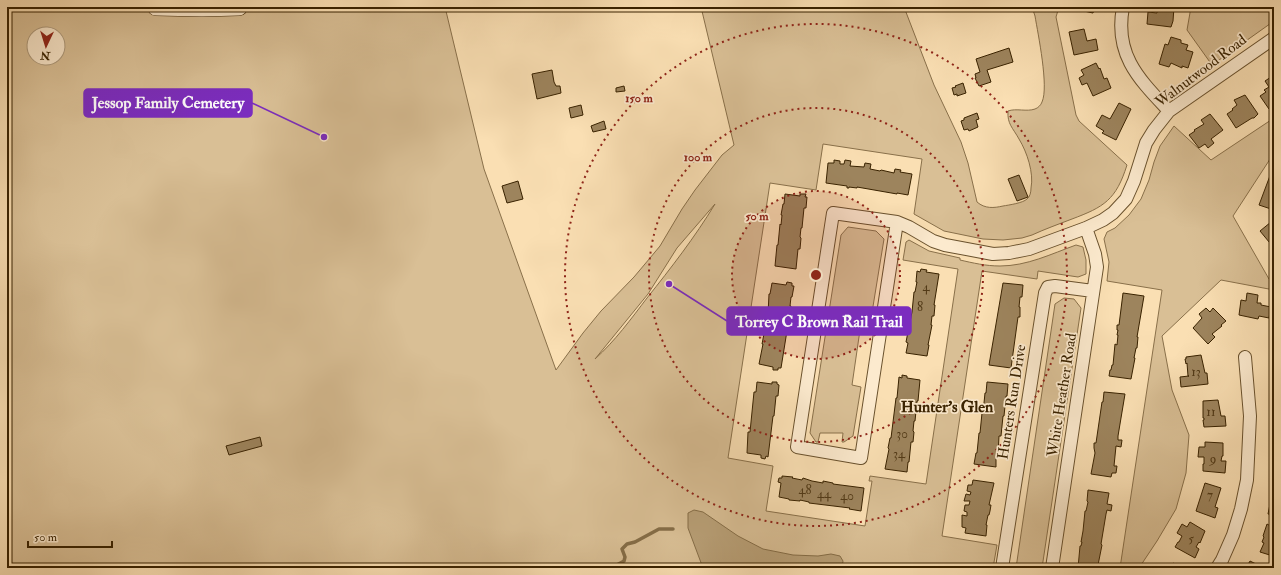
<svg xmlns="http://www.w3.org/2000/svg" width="1281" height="575" viewBox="0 0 1281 575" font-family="'IM FELL Double Pica',serif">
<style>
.green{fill:#d9bf95;stroke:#89704a;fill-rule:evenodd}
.water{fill:#b89f76;stroke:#856d47}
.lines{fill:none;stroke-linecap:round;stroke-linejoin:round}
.stream{stroke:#856d47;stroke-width:3.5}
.building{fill:#9d845d;stroke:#392200}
.street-casing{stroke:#69512d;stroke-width:14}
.secondary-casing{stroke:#392200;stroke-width:18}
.street{stroke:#fceace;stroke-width:12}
.secondary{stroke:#fceace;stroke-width:17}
.ring{fill:none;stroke:#8f2418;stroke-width:2;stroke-dasharray:2 4}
.labels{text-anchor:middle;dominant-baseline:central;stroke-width:3.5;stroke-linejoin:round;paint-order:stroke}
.number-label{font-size:13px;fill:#523a17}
.street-label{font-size:15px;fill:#392200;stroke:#fceace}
.neighbourhood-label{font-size:16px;font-weight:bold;fill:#392200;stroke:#fceace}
.centre{fill:#8f2418;stroke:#fceace;stroke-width:2}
.ring-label{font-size:12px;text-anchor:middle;font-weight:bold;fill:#8f2418;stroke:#fceace;stroke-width:3.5;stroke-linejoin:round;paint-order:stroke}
.leader{fill:none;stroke:#7b2cbf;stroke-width:1.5}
.callout-dot{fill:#7b2cbf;stroke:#fceace;stroke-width:1.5}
.callout{fill:#7b2cbf;stroke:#7b2cbf;stroke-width:1.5}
.callout-label{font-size:16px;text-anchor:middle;font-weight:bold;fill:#fff}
</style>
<rect width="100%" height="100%" fill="#fadfb3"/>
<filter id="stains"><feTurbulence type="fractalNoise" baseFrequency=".005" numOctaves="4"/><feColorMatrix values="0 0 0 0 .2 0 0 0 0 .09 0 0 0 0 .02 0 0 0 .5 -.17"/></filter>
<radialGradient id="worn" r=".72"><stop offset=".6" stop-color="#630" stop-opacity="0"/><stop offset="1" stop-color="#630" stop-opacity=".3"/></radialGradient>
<path class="green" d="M7,7H445L484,169L556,370L583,333L601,311L634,277L650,258L660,246L682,209L695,190L722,155L734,145L701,7H904L934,85L961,142L968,163L977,202C985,209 994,208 1003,206C1009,205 1023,203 1027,199C1030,197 1031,192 1031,188C1034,173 1027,152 1019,139C1013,128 1007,124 1008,111C1016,108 1027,112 1035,109C1038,108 1041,105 1042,102C1049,87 1038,34 1035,16L1032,7H1059L1056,17L1076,115L1079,121L1127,165C1116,200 1104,207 1072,219C1059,224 1045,229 1032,235L1022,238L1003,240L983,239L944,231L914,214L922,159L823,144L816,190L770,183L728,458L773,466L766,511L865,526L872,481H869L870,476L926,484L958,269L903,260L906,242L909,240L929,251L960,258V260C973,263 986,266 1000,266C1027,266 1051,254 1076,245L1083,247L1086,260V274L1078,277L1038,271L1037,279L982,271L942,536L997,545L993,568H7ZM34,34H58V58H34ZM715,204C695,237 671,268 647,298C631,319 615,341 595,359L648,294L677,248Z
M1191,7H1274V21L1212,65L1187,30Z
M1274,118V153L1233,216L1269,279L1274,280V290L1221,280L1162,336L1172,390L1189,435L1186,473L1176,509L1157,541L1139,568H1120L1162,290L1107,281L1109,262L1104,239L1107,232L1115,228L1129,215L1141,199L1149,180L1154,162L1160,146L1174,126L1211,160Z
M848,227L876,231L884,239L869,331L860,330L852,385L861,387L853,436L844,442H842L843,433H820L818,442H816L810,433L841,235Z
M1064,298L1074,299L1081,308L1042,568H1016L1055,304Z"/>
<path class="water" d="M694,510L703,512L738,536L763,549L793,555L818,556L831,554L840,556L843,561L842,568H703L688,528V513Z"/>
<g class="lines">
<path class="stream" d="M614,568L615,566L624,561L625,557L622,549L627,544L635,542L659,529H673"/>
</g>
<path class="building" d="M1070,7H1095L1093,13L1070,8Z
M1157,7H1174L1173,21L1171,27L1147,24L1148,12L1157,13Z
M1084,29L1087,41L1096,39L1098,50L1074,55L1069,32Z
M1171,37L1181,40V43L1188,45L1186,50L1193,52L1188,68L1182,66V68L1171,63L1169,67L1159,64L1165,44L1168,45Z
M1009,48L1013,62L987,70L991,82L979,86L975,78H976L975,74L980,72L976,59Z
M1096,63L1099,69L1100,68L1104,79L1107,78L1111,88L1093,96L1087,83L1082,85L1079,78L1084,75L1081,70Z
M552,70L554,82L556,86H560L561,93L537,99L532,74Z
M1274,75V106L1269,109L1260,96L1266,92L1264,90L1269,87L1265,81Z
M963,83L966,93L957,96V94L954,95L952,88L956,87L955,86Z
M624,86L625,91L616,92V88Z
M1245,95L1258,114L1254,118H1252L1236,128L1227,114L1233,110L1232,109L1237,105L1234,100Z
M1119,103L1131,109L1116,140L1102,133L1104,131L1096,126L1102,115L1110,119Z
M581,105L583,115L571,118L569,108Z
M977,113L979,119L976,120L978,127L969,131L968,129L964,130L961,121L964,120V118Z
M1210,114L1223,130L1211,139L1214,143L1208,148L1205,144L1199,148L1189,135L1195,131L1194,130L1204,124L1201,120Z
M604,121L606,129L593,132L591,126Z
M834,160L840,161V164H844L845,160L851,161L850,166L864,167L865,163L871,164L870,169L880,171L881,170L894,173L895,169L901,170L900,172L912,174L908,195L897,193V194L857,187V188L849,187V188H847V186L826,183L828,163H834Z
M1271,173L1274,175V201L1271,209L1259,205Z
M1019,175L1028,197L1017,201L1008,179Z
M518,181L523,199L507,203L502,186Z
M785,194L800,196V194H806L805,197H807L806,208H804L802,228H801L800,237L801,238L800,249H798L796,269L775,266L777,245H778L780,224L781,225L782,215H781L783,204H784Z
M1271,222L1274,225V248L1260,231Z
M921,269L927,270L926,272L939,274L934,305H935L934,316H932L931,325H932L928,345H929L927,356L906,353L908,343L906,342L912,312L914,292H915L917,282H916L917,271L920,272Z
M787,282L792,283V286H794L792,297H791L790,306H791L781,368H778V370H773V367L759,364L763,344H762L766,324H765L766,314H768L769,294H770L772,283L786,285Z
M1003,283L1023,285L1022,297H1020L1019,307H1020V317H1018L1011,368L989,365Z
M1123,293L1144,296L1137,337H1138L1137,348H1136L1134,358H1135L1131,379L1109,376L1110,370H1111L1112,365H1113L1115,344L1117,345L1118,335H1117L1118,330H1117V325H1119Z
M1247,293L1258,295L1257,303H1261V305L1271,307L1269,318L1259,316L1258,319L1239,315L1241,300L1246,301Z
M1206,308L1210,312L1213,308L1226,321L1221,325L1222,326L1212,334L1215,337L1208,344L1193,328L1202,318L1199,314Z
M1201,355L1205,373H1207L1208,384L1181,387L1180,377L1189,376H1188L1187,363L1186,364L1185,359H1186V357Z
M902,375L907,376V378L920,380L918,401H917L915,421H914L913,431L914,432L913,442H911L909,462H908L907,472L885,469L889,449L888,448L890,438H891L896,398H897L899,377L902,378Z
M757,382L772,384V382H777V384L779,385L778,396H776L774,416H773L768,457L766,456L765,459L761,458V455L747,453L748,432H750L754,392H756Z
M987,382L1008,384L1007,396H1006L1004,416H1003L1001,436H999L998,456H996V467L974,464L976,453H977L979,433H980L982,413H983L985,393H986Z
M1104,392L1125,394L1118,436V440H1122L1121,447L1116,446L1114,466H1117L1116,473H1112L1111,477L1091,474L1095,453L1094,448V443H1096L1102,402H1103Z
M1218,400L1221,416H1225L1226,426L1204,427L1203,420H1204V418H1203V401Z
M260,437L262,446L229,455L226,446Z
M1205,442L1223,443V456H1222L1221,461H1226L1225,473L1203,471V464H1204V457H1198L1199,447H1205Z
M782,476L793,477L792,478L802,480L803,478L812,481L823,483V481L833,483V484L864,488L861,511L849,509L850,508L809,503V502L800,500V501L789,500V499L779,497L781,483L778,482L779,478H782Z
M973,480L994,483L989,505H991L990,511L989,515H988L986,525H987L986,536L965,533L966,528L962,527V515L967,516V512L964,511L965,505H969L970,501H964L966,494L970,495L971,492L967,491L968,485H972Z
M1205,483L1221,488L1215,507L1218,508L1215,518L1196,511Z
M1088,490L1109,493L1107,504L1112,505L1111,511L1107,510L1106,514L1101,544L1102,545L1098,565H1103L1102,568H1078L1080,546H1081L1082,542H1081L1083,531L1085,511H1086L1088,502L1087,501Z
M1274,501V515L1268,514L1270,504L1273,505Z
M1190,522L1205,531L1200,543L1199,542L1196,547L1199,549L1195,558L1175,547L1178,542H1179L1182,536L1177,533L1182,524L1187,527Z
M1267,524L1274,528V553L1273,556L1260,552L1264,543L1262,542L1264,537L1263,536Z
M1250,561L1264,568H1246Z
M1173,563L1182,568H1170Z"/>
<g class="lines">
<g class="street-casing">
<path id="street" d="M1123,7C1114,55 1139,79 1169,111
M897,222L861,458L797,447L833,213L897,222L909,227L933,241L945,245L993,254L1009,253L1029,249L1086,228L1103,220L1113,213L1126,199L1134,181L1146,143L1154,130L1169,111L1274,38
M1002,568L1045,293L1048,287L1055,286L1093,291
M1052,568L1097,267L1095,254L1086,228
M1217,568L1222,560L1233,535L1241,509L1247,480L1250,416L1245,357"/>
</g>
<g class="secondary-casing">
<path id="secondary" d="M156,7L202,8L239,7"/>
</g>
<use href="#street" class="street"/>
<use href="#secondary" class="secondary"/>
</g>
<circle cx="816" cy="275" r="84" fill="#8f2418" fill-opacity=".12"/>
<g class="ring">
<circle cx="816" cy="275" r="84"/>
<circle cx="816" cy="275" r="167"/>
<circle cx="816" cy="275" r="251"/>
</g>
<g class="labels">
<g class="number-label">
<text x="926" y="287">4</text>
<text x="920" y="307">8</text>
<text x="1196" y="372">13</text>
<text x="1211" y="412">11</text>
<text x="902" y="434">30</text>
<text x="899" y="454">34</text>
<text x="1213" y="459">9</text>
<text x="805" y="490">48</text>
<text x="824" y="494">44</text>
<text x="1210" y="495">7</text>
<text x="847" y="496">40</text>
<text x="1191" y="539">5</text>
</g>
<g class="street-label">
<text transform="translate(1201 71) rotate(-37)">Walnutwood Road</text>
<text transform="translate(1062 395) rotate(-81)">White Heather Road</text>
<text transform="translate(1012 402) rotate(-81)">Hunters Run Drive</text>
</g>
<g class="neighbourhood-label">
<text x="947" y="407">Hunter's Glen</text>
</g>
</g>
<circle cx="816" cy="275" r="6" class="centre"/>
<g class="ring-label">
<text x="639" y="102">150 m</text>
<text x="698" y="161">100 m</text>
<text x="757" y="220">50 m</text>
</g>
<path class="leader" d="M324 137L252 103M669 284L727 321"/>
<g class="callout-dot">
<circle cx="324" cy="137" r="4"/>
<circle cx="669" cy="284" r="4"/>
</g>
<g class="callout">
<rect x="84" y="89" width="168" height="28" rx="4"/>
<rect x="727" y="307" width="184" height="28" rx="4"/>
</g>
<g class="callout-label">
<text x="168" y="108">Jessop Family Cemetery</text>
<text x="819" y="327">Torrey C Brown Rail Trail</text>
</g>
<rect width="1281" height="575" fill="none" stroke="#fadfb3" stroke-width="24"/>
<rect x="8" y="8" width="1265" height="559" fill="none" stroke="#392200" stroke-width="2"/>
<rect x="12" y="12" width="1257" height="551" fill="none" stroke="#392200"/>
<g transform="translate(46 46) rotate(184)"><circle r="19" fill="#fceace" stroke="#ae9a7c"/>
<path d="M0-3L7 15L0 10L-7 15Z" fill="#8f2418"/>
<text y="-6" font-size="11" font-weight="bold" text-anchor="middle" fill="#392200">N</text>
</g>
<path d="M28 541v6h84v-6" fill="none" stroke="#392200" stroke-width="2"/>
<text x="34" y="541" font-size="12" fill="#392200" stroke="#fceace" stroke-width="3" paint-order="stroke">50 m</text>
<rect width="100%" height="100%" filter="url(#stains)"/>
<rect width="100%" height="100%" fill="url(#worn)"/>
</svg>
